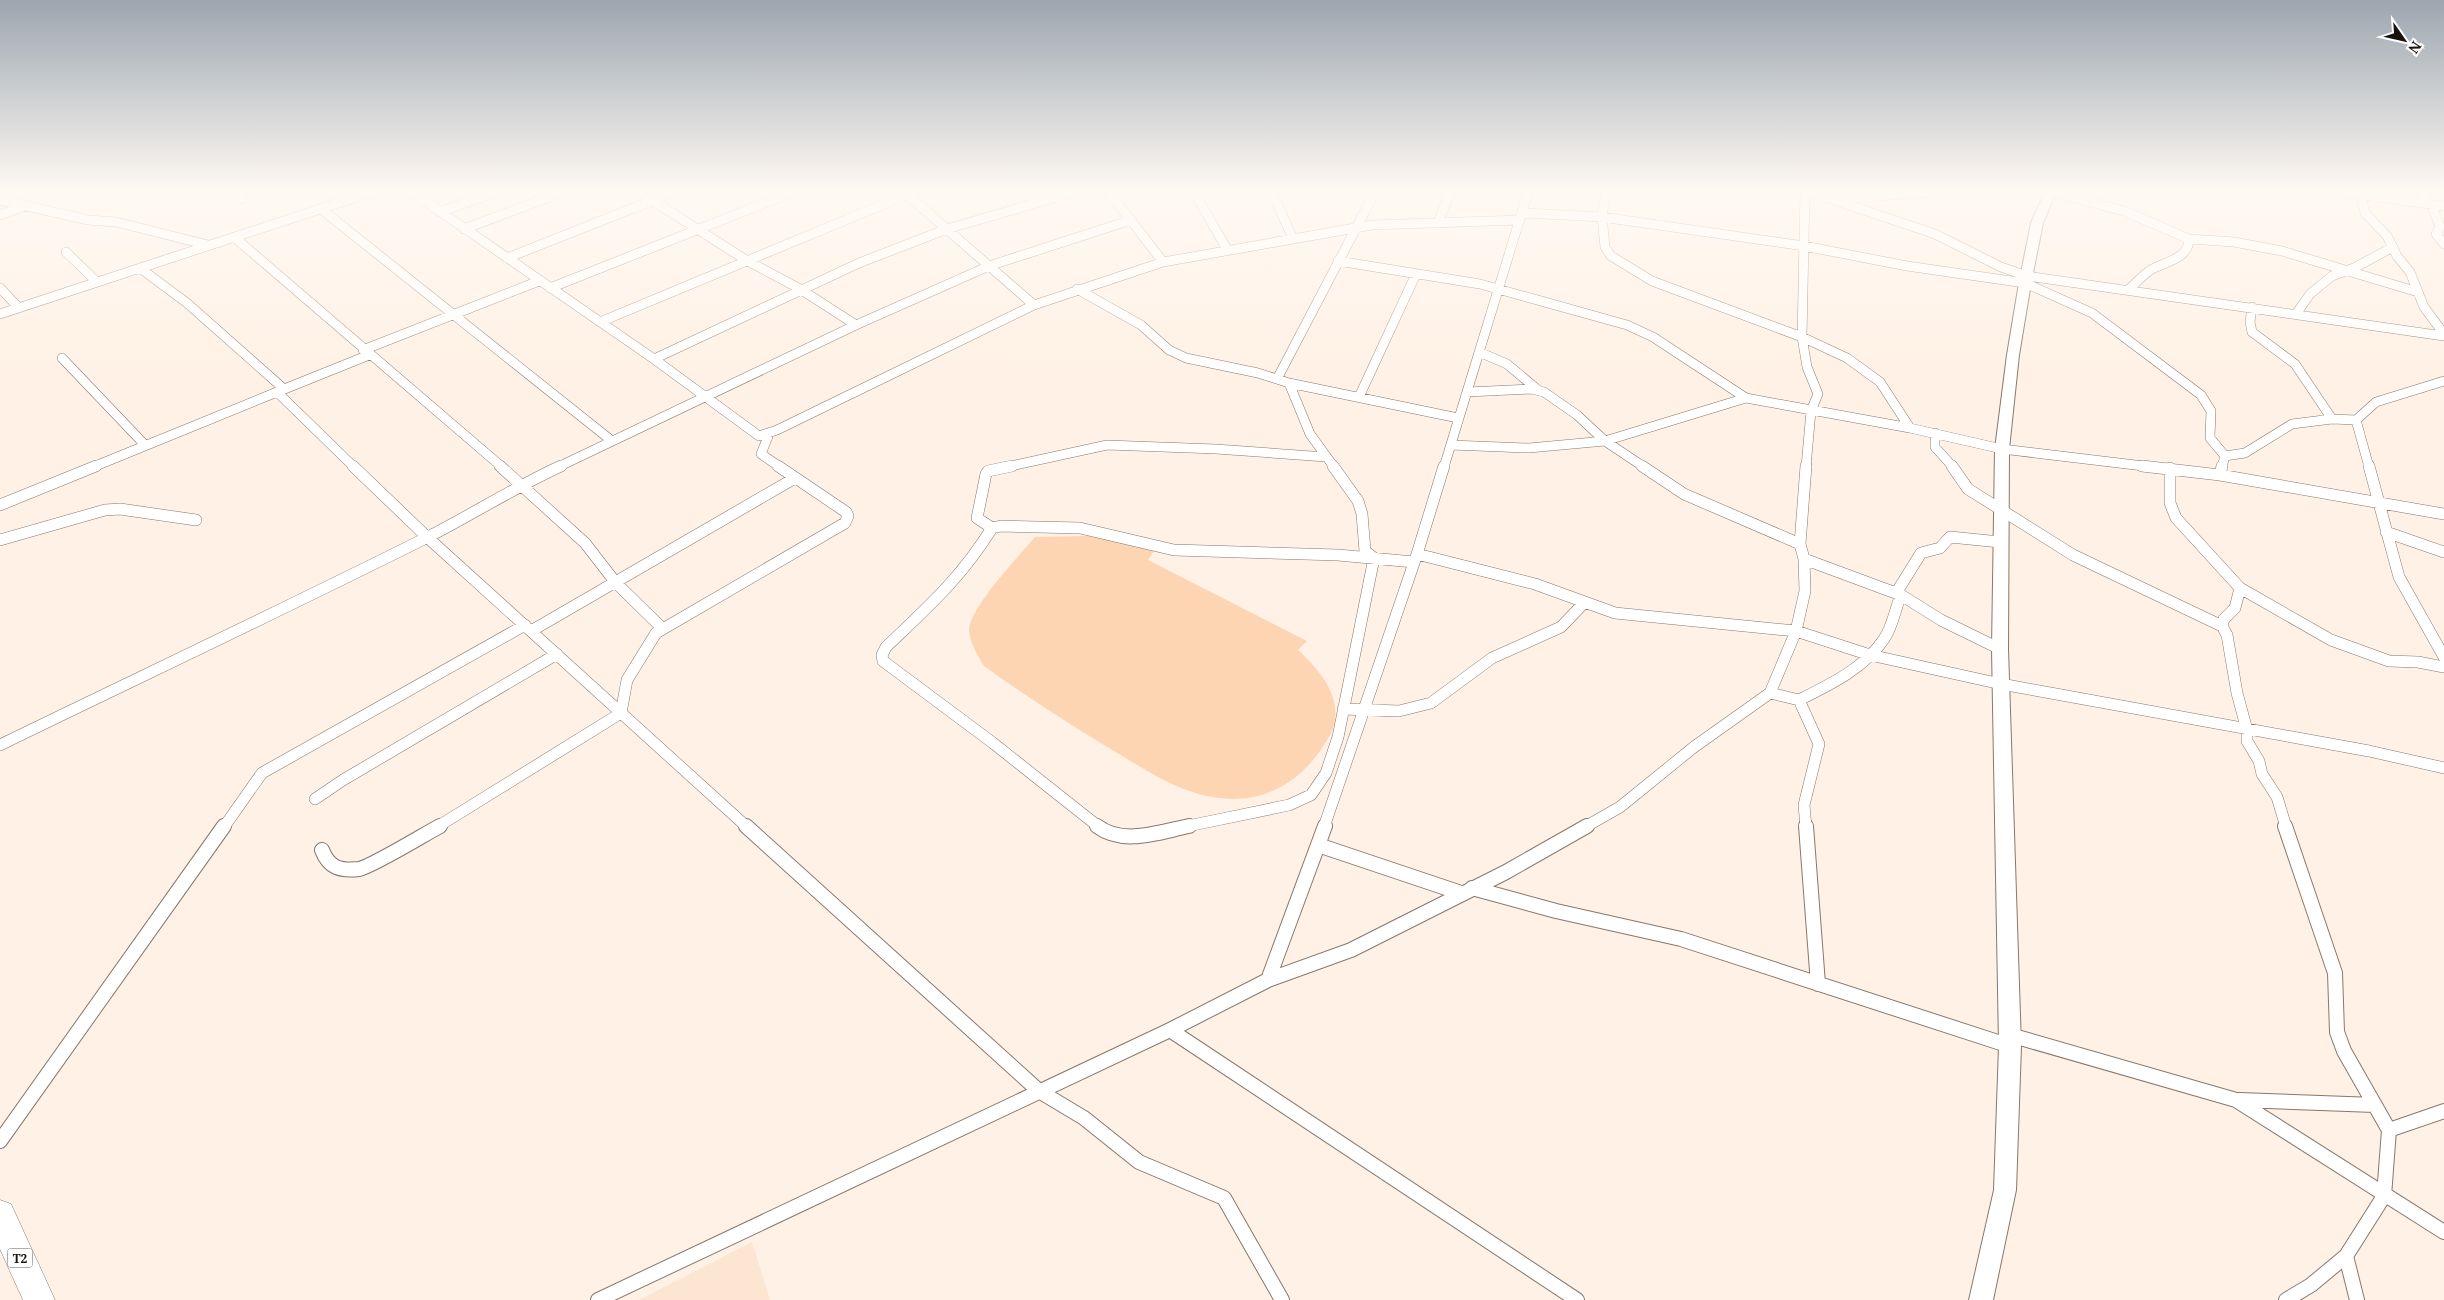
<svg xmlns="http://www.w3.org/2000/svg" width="2444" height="1300" viewBox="0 0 2444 1300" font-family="'Noto Serif',serif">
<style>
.built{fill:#fce5d1}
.green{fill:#fdd5b3}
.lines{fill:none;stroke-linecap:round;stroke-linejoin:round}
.street-far2-casing{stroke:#87786b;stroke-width:10}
.street-far1-casing{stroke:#87786b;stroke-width:12}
.street-casing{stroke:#87786b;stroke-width:16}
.secondary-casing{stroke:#87786b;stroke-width:2}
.highway-casing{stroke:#87786b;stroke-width:1}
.street-far2{stroke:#fff;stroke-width:9}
.street-far1{stroke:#fff;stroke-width:11}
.street{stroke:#fff;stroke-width:14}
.secondary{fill:#fff;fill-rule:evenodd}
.highway{fill:#fff;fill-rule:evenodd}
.labels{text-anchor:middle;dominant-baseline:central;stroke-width:4.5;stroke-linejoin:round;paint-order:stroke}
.shield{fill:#fff;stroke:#5d5956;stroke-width:1}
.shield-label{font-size:12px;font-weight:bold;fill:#18120d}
</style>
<rect width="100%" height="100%" fill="#fff1e5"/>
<path class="built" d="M752,1242L770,1300H639Z"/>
<path class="green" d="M1088,536L1155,549L1148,560L1307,641L1298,650C1321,671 1347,702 1330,735C1294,801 1232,815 1166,781C1145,771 1125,757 1104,745C1063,720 1023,694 984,666C978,656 969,641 969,630C970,607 1019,556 1035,537Z"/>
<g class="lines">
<g class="street-far2-casing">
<path id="street-far2" d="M235,192L243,199
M412,192L654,359L759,436L777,430L1034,305L1163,262L1293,239L1272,192
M639,192L746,260L800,289L856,325
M904,192L1034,305
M1109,192L1163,262
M1194,192L1228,251
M1606,192L1602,217L1605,247L1611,256L1652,281L1802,337L1847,358L1880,382L1910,428
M1805,192L1802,337L1807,367L1818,394L1811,411L1806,467
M1810,192L1935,234L2001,267L2027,276L2444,336
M2052,192L2124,211L2189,239C2189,260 2162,262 2149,271C2141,277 2135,284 2128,290
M2342,192L2444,206
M2420,192L2433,208L2440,227L2436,234L2444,244
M2361,195L2365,213L2387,236L2397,256L2410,272L2424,307L2444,334
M1840,199L1930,192
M0,200L88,220L116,222L208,245
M321,209L612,441
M440,212L496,192
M1522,213L1602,217L1804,246L1907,266L2025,283L2092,313L2201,395L2211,411L2210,438L2225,456
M0,215L25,206
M1438,223L1450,192
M464,229L563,192
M234,237L502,467
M1293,239L1372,225L1520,220
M2189,239L2234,242L2282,251L2418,292
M66,252L97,282
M507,258L674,192
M1338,261L1480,284L1627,325L1653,337L1746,398L1910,428L2002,449L2152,467
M140,268L187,303L284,389
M0,288L19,308
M550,288L793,192
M1077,289L1141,325L1169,350L1186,358L1258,373L1289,383L1458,418
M2252,307L2250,322L2252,332L2295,364L2332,419
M0,314L372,192
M2296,314L2310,294L2332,276L2354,268L2393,247
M600,322L913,192
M363,350L539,281
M1479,352L1507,364L1538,390
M62,358L145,445
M654,359L859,263L947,229L1074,192
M1277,379L1375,192
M1289,383L1310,434L1334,467
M1467,392L1531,389L1544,392L1577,415L1605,441L1644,467
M1359,397L1416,274
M1935,433V447L1953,467
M769,434L761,454L780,467
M1451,445L1529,448L1605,441L1746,398
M93,467L277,392
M354,467L277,392L369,355
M558,467L856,325L989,266L1131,220
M1006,467L1107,445L1216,449L1326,457
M1444,467L1528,192
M2222,467L2225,456L2245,453L2292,424L2332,419L2356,420
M2369,467L2356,420L2376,402L2444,381"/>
</g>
<g class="street-far1-casing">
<path id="street-far1" d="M353,466L427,537L747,827
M500,466L585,543L616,583L662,628
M1012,466L988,471L986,474L977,518L992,528L1001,526L1080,528L1174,550L1338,555L1414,562
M1642,466L1684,494L1800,544
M1952,466L1968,489L2073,555L2222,626
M2142,466L2220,475L2444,514
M2369,466L2399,577L2444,657
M2170,468V503L2176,518L2240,588L2331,640L2389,661L2418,662L2444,667
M2220,475L2222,466
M0,505L96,466
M992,528C961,578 928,607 886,647L882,655L883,661L993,743L1099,827
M2386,532L2444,552
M0,540L105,510L120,509L196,520
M1417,554L1535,584L1615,613L1796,631L1870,655L2001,684L2369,751L2444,768
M1804,559L1901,595L1941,620L2000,649
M2240,588L2235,608L2224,619L2222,626L2227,635L2237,693L2247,730V741L2259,761L2262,774L2277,797L2286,827
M531,631L795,478
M1770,693L1796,631L1805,591L1804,559L1800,544L1806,466
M1799,700L1819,744L1804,805L1806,827
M1343,709L1399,711L1431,703L1492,658L1561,627L1584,603
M0,745C142,676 286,608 428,537C473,514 515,487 561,466
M315,799L343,780L557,654
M224,827L262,773L525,625
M437,827L621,713L627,680L656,633L845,523L848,516L846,512L778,466
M1183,827L1289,805L1311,795L1326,773L1338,737L1374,558L1365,551L1362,514L1358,501L1333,466
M1324,827L1417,554L1444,466
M1585,827L1620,807L1694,747L1770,693L1799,700C1829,685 1865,668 1884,639C1893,626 1895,609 1901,595L1898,590L1921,553L1940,548L1950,537L2000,542"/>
</g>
<g class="street-casing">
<path id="street" d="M746,826L1039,1091L1084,1118L1139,1162L1224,1198L1282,1300
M1097,826C1123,846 1159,832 1189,826
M1806,826L1818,984
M2285,826L2335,973L2337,1032L2344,1051L2389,1130
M1318,845L1461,893
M322,850C329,868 340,871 359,869C371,867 425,834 440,826
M1472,888L1556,911L1681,939L2010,1046
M1268,980L1351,950L1506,872L1587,826
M1170,1030L1577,1300
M2010,1035L2236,1100L2444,1232
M2239,1100L2375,1105
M0,1141L224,826
M2346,1256L2357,1300
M598,1300L1170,1030L1268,980L1325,826
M2286,1300L2311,1285L2346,1256L2384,1196L2389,1130L2444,1111"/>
</g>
<g class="secondary-casing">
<path id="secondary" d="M2045,192H2056L2043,223L2031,283L2019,355L2009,449L2008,649L2021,1046L2016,1190L1993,1300H1969L1994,1190L1999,1046L1992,649L1995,449L2007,355L2019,283L2031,223Z"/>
</g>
<g class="highway-casing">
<path id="highway" d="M0,1200L11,1204L55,1300H23L0,1249Z"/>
</g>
<use href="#street-far2" class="street-far2"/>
<use href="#street-far1" class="street-far1"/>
<use href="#street" class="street"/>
<use href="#secondary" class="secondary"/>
<use href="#highway" class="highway"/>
</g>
<linearGradient id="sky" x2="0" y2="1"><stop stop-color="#9ca6b0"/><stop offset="0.51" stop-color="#fff9f3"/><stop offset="1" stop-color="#fff9f3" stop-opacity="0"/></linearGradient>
<rect width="2444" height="374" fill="url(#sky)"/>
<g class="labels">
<rect class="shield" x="7.5" y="1248.5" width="25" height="19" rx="4"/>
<g class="shield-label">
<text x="20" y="1258">T2</text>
</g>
</g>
<g transform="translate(2404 40) rotate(124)" stroke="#ffffff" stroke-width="4" paint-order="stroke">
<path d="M0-4L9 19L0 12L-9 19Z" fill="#18120d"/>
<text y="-8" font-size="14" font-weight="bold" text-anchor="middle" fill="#18120d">N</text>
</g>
</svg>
